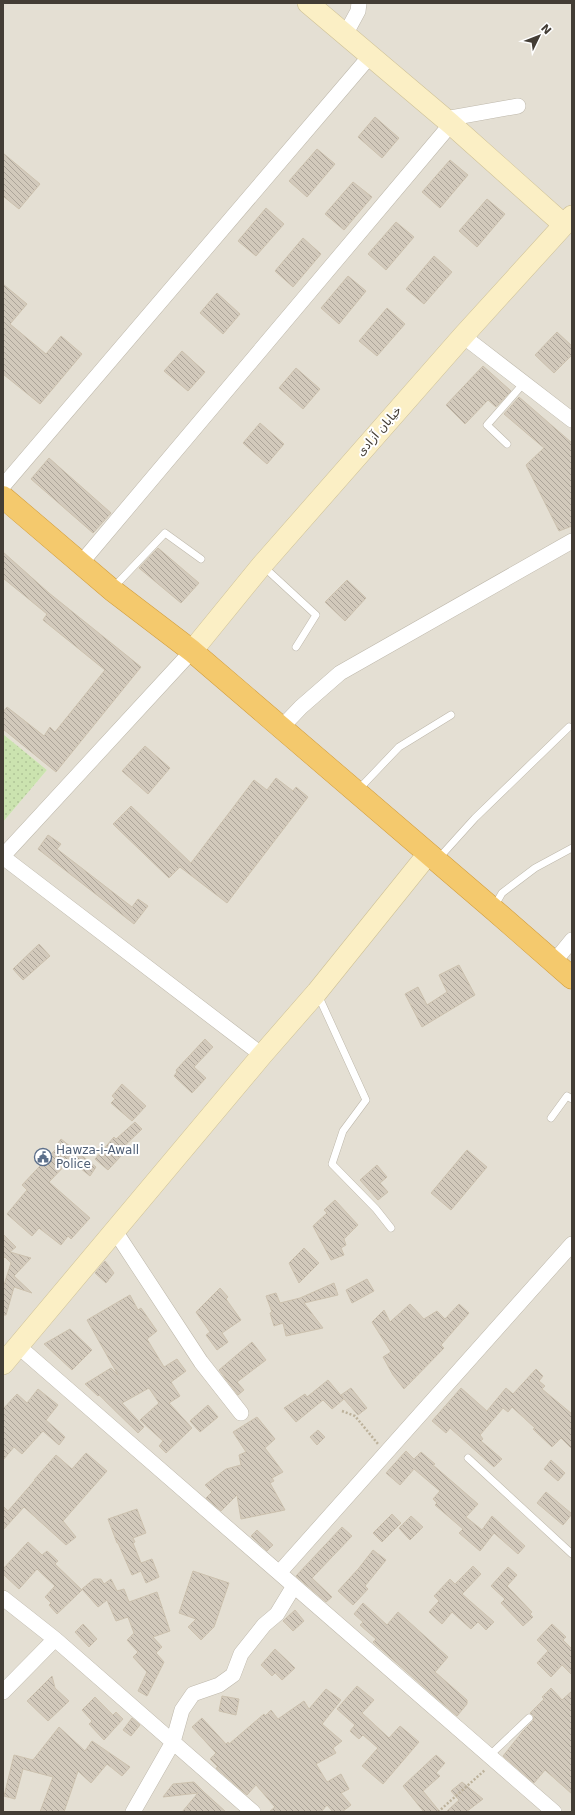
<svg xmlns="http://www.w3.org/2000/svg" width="575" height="1815" viewBox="0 0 575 1815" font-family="'DejaVu Sans',Cairo,sans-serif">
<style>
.residential{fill:#e4dfd3}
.grass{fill:url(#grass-dots)}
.building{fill:url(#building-back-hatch);stroke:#ccc1ae}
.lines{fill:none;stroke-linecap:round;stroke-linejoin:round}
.lane-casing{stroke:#beb8ab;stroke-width:8}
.street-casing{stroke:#beb8ab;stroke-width:16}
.secondary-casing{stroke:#cec197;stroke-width:22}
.highway-casing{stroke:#d29e3d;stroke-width:23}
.path{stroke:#bcb19a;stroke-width:2.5;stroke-dasharray:2 2;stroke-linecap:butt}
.lane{stroke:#fff;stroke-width:7}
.street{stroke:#fff;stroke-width:15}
.secondary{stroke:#fbefc5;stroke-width:21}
.highway{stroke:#f4c96d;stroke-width:22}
.labels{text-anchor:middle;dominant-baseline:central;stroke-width:4;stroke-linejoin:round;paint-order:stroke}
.street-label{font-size:12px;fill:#433d35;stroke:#fff}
.service-label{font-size:12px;fill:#4e5e75;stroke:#fff;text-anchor:start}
</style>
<defs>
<pattern id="grass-dots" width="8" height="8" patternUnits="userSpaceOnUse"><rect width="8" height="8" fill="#cbe3af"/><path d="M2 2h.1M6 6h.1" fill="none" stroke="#b0c497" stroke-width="1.8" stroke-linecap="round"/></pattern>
<pattern id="building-back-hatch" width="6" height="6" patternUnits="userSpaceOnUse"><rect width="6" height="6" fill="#d2c9bb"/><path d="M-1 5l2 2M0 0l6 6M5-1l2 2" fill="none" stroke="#aca499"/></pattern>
</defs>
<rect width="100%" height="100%" fill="#f1ede4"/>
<path class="residential" d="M3,3H572V1812H3V822L47,770L3,734Z"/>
<path class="grass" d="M3,734L47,770L3,822Z"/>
<path class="building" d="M375,117L399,138L382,158L358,137Z
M317,149L335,164L307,197L289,181Z
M3,153L40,184L19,209L3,196Z
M450,160L468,175L440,208L422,192Z
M353,182L372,197L344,230L325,214Z
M487,199L505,214L477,247L459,231Z
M266,208L284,224L256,256L238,241Z
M396,222L414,237L386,270L368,254Z
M303,238L321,254L293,287L275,271Z
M434,256L452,272L424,304L406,289Z
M348,276L366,291L339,324L321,308Z
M3,284L27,304L10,324L46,354L61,336L82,354L40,404L3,374Z
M217,293L240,314L223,334L200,313Z
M387,308L405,324L377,356L359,341Z
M557,332L572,346V355L554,373L535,355Z
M182,351L205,372L188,391L164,371Z
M483,366L511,391L496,407L488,400L465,424L446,405Z
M296,368L320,389L303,409L279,388Z
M519,397L572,443V526L559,531L526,465L544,448L504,414Z
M260,423L284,444L267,464L243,443Z
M49,458L111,513L93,533L31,479Z
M158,548L199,583L181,603L139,568Z
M3,552L49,593L141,667L56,772L3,729V712L7,707L44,736L50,727L55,732L105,670L43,620L47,614L3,578Z
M347,580L366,598L345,621L325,602Z
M145,746L170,768L148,794L122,771Z
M276,778L293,791L296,787L308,797L227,903L180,867L169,878L113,824L131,806L191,863L254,780L267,790Z
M48,835L61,844L57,849L132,907L138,899L148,906L134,924L38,849Z
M39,944L50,956L23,980L13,969Z
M459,965L475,995L422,1027L405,994L418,987L427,1005L447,992L439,975Z
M205,1039L213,1047L194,1067L206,1078L192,1093L174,1076L177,1072L176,1070Z
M122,1084L146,1106L132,1121L111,1103L115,1099L112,1096Z
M135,1122L142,1129L117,1153L121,1156L108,1170L95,1159L114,1137L116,1139Z
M61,1139L96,1167L90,1176L70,1160L49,1182L90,1218L71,1239L68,1236L61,1245L39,1228L32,1236L7,1214L27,1190L22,1185L56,1149L55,1147Z
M467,1150L487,1167L451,1210L431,1193Z
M377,1165L387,1177L380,1183L388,1192L378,1200L360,1180Z
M335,1200L358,1225L344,1239L346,1245L341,1248L344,1255L331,1260L313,1226L327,1213L324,1210Z
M3,1234L16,1247L10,1252L31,1258L14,1276L32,1293L14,1287L6,1315H3V1288L11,1263L5,1257L3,1259Z
M304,1248L319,1263L299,1283L289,1263Z
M105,1261L114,1273L106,1283L95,1273Z
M367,1279L374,1291L352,1303L346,1290Z
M334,1283L338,1295L304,1303L323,1328L286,1336L283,1323L274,1326L270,1313L272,1312L266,1296L276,1293L280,1303L300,1298Z
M220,1288L228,1297L226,1299L241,1320L222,1333L228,1342L217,1350L206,1335L210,1332L196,1312Z
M130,1295L138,1310L141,1308L157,1331L147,1339L164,1367L177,1359L186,1371L171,1382L180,1396L169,1403L192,1428L166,1453L159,1446L163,1441L140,1420L159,1403L149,1388L122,1403L144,1427L138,1433L99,1395L98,1396L85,1384L111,1368L118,1375L87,1320Z
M410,1304L424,1319L437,1311L445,1319L459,1304L469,1313L441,1345L444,1348L404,1389L393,1375L383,1357L391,1352L372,1322L384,1310L390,1322Z
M70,1329L92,1350L72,1370L44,1344Z
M252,1342L266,1360L237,1382L244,1390L238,1395L219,1370Z
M536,1369L543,1376L539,1381L545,1386L542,1389L572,1414V1449L561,1438L552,1447L533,1429L535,1428L512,1407L508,1412L503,1408L480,1435L483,1439L481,1441L502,1459L494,1467L450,1428L446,1433L432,1421L461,1388L487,1411L506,1388L513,1394Z
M328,1380L343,1398L341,1395L351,1388L367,1408L358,1415L344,1399L332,1409L323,1400L296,1422L284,1408L305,1394L307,1397Z
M38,1389L58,1405L46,1420L65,1437L59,1445L43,1431L22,1454L14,1447L3,1460V1409L17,1394L27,1403Z
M208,1405L218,1417L200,1432L190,1421Z
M257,1417L275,1439L265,1448L283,1472L272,1478L274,1481L270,1483L285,1510L241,1519L237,1495L221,1511L206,1498L212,1492L205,1485L226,1469L241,1465L239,1455L246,1452L233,1432Z
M318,1430L325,1437L317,1445L310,1437Z
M406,1451L414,1459L421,1452L435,1464L433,1465L478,1504L466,1517L482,1530L492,1516L525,1546L518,1554L494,1533L480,1551L459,1533L463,1529L435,1505L437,1503L433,1499L440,1491L414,1469L400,1485L386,1473Z
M86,1453L107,1471L63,1521L76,1537L66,1545L24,1507L3,1530V1506L8,1511L35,1480H34L56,1455L72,1469Z
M551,1460L565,1473L558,1481L544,1469Z
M546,1492L572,1514L563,1525L537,1503Z
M137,1509L146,1533L133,1538L135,1542L133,1543L141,1563L152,1559L159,1577L146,1583L141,1571L132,1575L118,1543H117L108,1519Z
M392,1514L401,1523L382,1542L373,1533Z
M411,1516L423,1527L410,1540L399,1528Z
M342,1527L352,1536L312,1578L332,1597L326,1602L296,1576Z
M257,1530L273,1545L267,1551L251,1536Z
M28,1542L42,1555L47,1551L58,1561L55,1564L82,1590L57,1614L49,1605L51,1603L45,1597L55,1586L37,1569L19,1589L3,1574V1569Z
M373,1550L386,1560L365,1586L368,1589L353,1605L338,1591L359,1568Z
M473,1566L481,1574L462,1594L494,1622L486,1630L478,1622L471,1629L452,1612L442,1624L429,1612L439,1601L434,1596L450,1579L455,1584Z
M508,1567L517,1575L507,1586L532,1612L530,1614L533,1617L523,1626L501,1603L505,1599L491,1586Z
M193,1571L229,1583L214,1627L201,1640L188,1627L196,1619L179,1613Z
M94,1579H101L104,1584L111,1579L117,1591L124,1589L129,1602L157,1592L170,1631L153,1637L162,1647L156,1653L164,1662L147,1696L138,1691L147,1672L133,1657L138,1652L127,1640L134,1633L128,1617L116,1621L107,1600L98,1607L82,1589Z
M363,1603L387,1625L398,1612L448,1657L435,1672L467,1700V1704L457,1716L373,1642L376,1639L360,1625L363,1622L354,1614Z
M295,1610L304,1621L293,1631L283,1621Z
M83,1624L97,1639L89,1647L75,1632Z
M552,1624L566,1637L563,1640L572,1649V1675L562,1665L551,1677L537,1663L548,1651L537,1640Z
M275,1649L295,1668L282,1680L275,1673L272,1676L261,1665Z
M52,1676L55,1688L69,1701L48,1721L27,1701Z
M357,1686L374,1700L362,1713L389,1738L400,1726L419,1742L383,1784L362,1766L378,1748L363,1735L359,1739L350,1731L355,1725L337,1709Z
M551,1688L562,1700L572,1691V1794L545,1770L534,1783L503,1756L523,1731L533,1721L534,1716L530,1713L544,1699L542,1697Z
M326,1689L341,1700L322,1724L342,1741L333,1748L336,1753L316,1764L327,1782L341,1774L349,1789L341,1793L351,1805L342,1812H333L327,1805L321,1812H269L275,1807L256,1785L247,1795L216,1768L218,1767L210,1759L216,1753L192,1727L202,1718L226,1744L228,1742L229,1744L264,1714L265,1716L271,1710L278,1719L304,1701L309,1709Z
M222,1696L239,1699L236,1715L219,1711Z
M95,1697L113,1715L116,1712L123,1719L104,1740L89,1724L92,1721L82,1710Z
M132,1718L140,1725L131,1736L123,1730Z
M59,1727L85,1751L92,1741L130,1767L122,1776L107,1764L91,1783L78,1771L64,1812H40L53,1777L23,1769L15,1799L4,1796L14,1755L33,1760Z
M436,1755L445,1763L436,1773L440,1776L423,1791L440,1812H424L403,1786Z
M194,1782L205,1793L226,1812H182L198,1793L163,1797L173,1784Z
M462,1782L483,1799L466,1812H446L459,1800L451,1791Z"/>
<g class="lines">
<g class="lane-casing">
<path id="lane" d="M507,444L487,425L524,383
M264,567L316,615L296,647
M113,588L165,533L201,559
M358,790L399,747L451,715
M438,859L475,818L569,727
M494,907L502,893L535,868L572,848
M318,995L366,1100L343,1131L332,1164L376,1209L391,1228
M551,1118L567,1096L572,1099
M468,1458L572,1554
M489,1756L529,1718"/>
</g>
<g class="street-casing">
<path id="street" d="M345,35L358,11L359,3
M445,119L518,106
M463,336L572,420
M3,486L370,56
M81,563L451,124
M281,728L301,707L340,673L572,541
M3,856L192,651
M3,857L262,1055
M554,962L572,940
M115,1231L201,1362L241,1413
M18,1346L554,1812
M279,1573L572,1244
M3,1598L55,1639L253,1812
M3,1692L55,1639
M133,1812L173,1742L182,1710L193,1694L219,1685L233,1675L241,1654L264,1625L277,1614L294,1586"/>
</g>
<g class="secondary-casing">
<path id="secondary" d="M308,3L451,124L563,224
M192,651L262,565L463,336L572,216
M3,1364L262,1055L317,992L428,854"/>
</g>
<g class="highway-casing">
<path id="highway" d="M3,497L112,590L192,651L493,909L572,978"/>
</g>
<path class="path" d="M342,1411L355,1416L378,1444
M438,1812L485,1770"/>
<use href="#lane" class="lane"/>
<use href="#street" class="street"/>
<use href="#secondary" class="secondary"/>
<use href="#highway" class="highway"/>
</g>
<defs>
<g id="civic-ring" transform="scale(0.9)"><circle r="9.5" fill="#fff" stroke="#5c6f8a" stroke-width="1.5"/><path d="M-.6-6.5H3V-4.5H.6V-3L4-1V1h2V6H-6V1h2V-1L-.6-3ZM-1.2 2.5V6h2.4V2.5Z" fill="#5c6f8a"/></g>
</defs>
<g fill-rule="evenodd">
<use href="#civic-ring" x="43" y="1157"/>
</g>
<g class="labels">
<g class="street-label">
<text transform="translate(379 431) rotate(-49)">خیابان آزادی</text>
</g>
<g class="service-label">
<text x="56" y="1150">Hawza-i-Awall<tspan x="56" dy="14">Police</tspan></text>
</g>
</g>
<rect width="575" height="1815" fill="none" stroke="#433d35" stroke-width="8"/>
<g transform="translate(539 36) rotate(47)" stroke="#ffffff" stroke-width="3" paint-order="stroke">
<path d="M0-3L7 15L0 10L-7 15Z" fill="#433d35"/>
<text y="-6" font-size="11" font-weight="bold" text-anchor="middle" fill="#433d35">N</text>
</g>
</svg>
